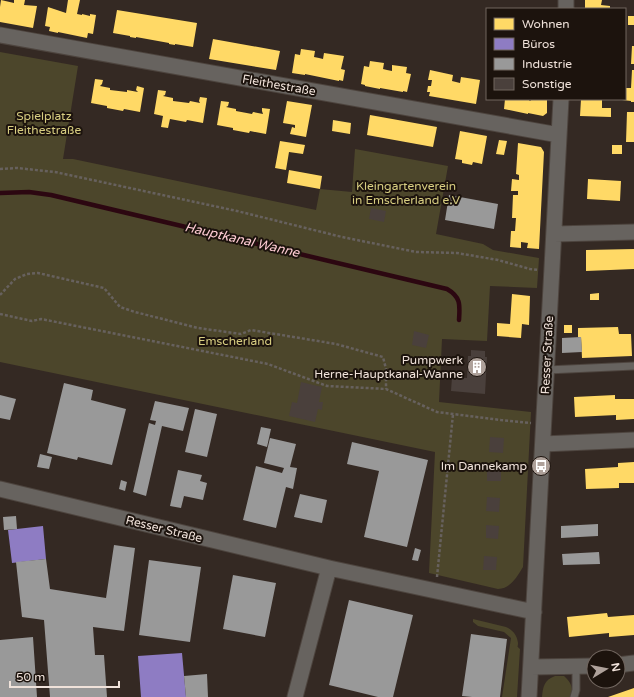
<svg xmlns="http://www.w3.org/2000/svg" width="634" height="697" viewBox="0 0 634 697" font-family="'Varela Round',sans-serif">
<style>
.green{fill:#4c462b}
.homes{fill:#ffd966}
.offices{fill:#8e7cc3}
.industry{fill:#999}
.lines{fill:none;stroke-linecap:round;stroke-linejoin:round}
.stream{stroke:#2c0711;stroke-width:4.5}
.building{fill:#4a403c}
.lane-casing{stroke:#4d443e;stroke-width:9}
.street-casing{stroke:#4d443e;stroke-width:17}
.path{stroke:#67615e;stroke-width:2.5;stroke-dasharray:3 2;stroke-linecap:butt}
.lane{stroke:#67635f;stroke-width:7}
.street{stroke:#67635f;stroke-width:15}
.labels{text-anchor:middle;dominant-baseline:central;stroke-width:4;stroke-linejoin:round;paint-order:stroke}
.street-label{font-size:12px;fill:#f0e2da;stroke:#1c130d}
.park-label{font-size:12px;fill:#d7cd81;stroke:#1c130d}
.poi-label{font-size:12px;fill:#f0e2da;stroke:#1c130d;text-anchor:end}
.water-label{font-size:13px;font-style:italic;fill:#fecbd3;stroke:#1c130d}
</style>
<rect width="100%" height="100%" fill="#342923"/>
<path class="green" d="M0,52L78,66L63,159H73L316,210L320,189L352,192L355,149L448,166L436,234L483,244L493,250L539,258L537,288L490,286L487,341L442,339L439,402L531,412L523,567C517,577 510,589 498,589L429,573L435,452L0,362Z
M473,619L506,627C513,630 517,635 518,643C518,648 516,645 520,649L517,697H502L511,638L504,632L478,626L473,622Z
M555,676H564C571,682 574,689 571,697H542C543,687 544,680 555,676Z"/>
<path class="homes" d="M1,0L14,3V0H25L24,5L37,6L33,28L0,22V7Z
M68,0H80L77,14L82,15V14L90,16V14L96,15L93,34L88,33L87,38L58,32V33L49,31L50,27L45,26L48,7L66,13Z
M585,0H602L601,5L610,6V9H585Z
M117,10L197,23L193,47L175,44V45L169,44V43L136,37V38L130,37V36L113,33Z
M628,16H634V25H628Z
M213,39L280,51L276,70L209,59Z
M632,46H634V64H631Z
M301,49L315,51L314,57L319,58L323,59L324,53L344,56L341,69L345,70L343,81L339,80V81L305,74V75L292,73L295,54L300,55Z
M370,61L384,63L383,69L387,70L392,71V65L407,67L406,73L411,74L407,92L403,91V92L380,88V89L365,86V85L361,84L364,66L369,67Z
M430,70L453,75L452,81L460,83L461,77L480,80L476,104L429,96L430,92H427L428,86H431L432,80H428Z
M632,70H634V102H631V101L622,100V99H625V88H631Z
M95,79L103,80L102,84L100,86L110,88V90L127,92V90L138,92L136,90L137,86L144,88L140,112L124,109L123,111L107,108V106L91,103Z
M158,90L166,91L165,95L163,96L173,98V101L189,103L190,101L200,103L199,101L200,97L207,98L203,123L187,120L186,122L170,119L168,128L161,127L163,116L154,114Z
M505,99H528L530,101L532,99H547V113L543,116L528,113V114L504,109Z
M581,99H602V108H611V117L580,116Z
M221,101L229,102L228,106L226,107L236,109V111L252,114L253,112L263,114L262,111V108L270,109L266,134L250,131L249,133L233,130V128L217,125Z
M287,101L312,105L306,137L290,134L292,127L295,128V125L283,123Z
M627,112H634V142H626Z
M370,115L437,127L433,147L367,135Z
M333,120L351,123L350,134L332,131Z
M460,131L487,136L482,164L473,162L472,165L462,163V160L455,159Z
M499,140L507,141L504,155L496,154Z
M280,141L305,145L303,154L289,152L286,170L275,168Z
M518,143L541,147L544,152L539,249L527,248L528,243L521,242V248L510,247L511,231H515L516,218H512L513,195H518V191H511L512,179L519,180V175L516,174Z
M612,145H622V154H612Z
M289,170L322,176L320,189L287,183Z
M588,179L621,181L620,201L587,199Z
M634,249V269L586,271V250Z
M599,293V300H590V294Z
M512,294L530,296L529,325L522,324L521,338L497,336V323L510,324Z
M564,325H572V333H564Z
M618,327L619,334H631L632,356L582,358L581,337H578V328Z
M615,395V399H634V419L616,420V415L575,417L574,397Z
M634,462V483H619V488L586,489L585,469L618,467V463Z
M607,613L608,617L634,615V635L609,637V633L569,637L567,617Z
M634,688V697H608Z"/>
<path class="offices" d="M43,526L46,559L12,563L8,530Z
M182,653L186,697H141L138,656Z"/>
<path class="industry" d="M449,195L498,204L494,229L445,220Z
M581,337L582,352L562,353V338Z
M64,383L93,390L91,400L126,409L112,465L78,457L77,460L47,453Z
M0,395L16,399L10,420L0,418Z
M155,401L189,408L183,431L162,426L146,496L133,492L149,423L155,425L156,421L150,420Z
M195,409L217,414L207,457L185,452Z
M261,427L271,429L267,447L257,444Z
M270,438L296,444L290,467L297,468L293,489L286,487L276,528L243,520L256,466L282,473L284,468L264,463Z
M352,442L428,460L407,547L364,537L379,471L347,464Z
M40,454L52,457L49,469L37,467Z
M178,470L202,475L200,481L207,483L203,500L184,496L181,508L170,506Z
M121,480L127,482L125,491L119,489Z
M300,494L327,500L322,523L294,517Z
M16,516L17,529L4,530L3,517Z
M598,524V536L561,538V526Z
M114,545L135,548L124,631L93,627L95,655H104L107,697H50L44,620L22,617L16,562L46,559L50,589L106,598Z
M415,548L421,550L418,561L412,560Z
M599,552L600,564L563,565L562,554Z
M149,560L201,567L190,642L139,635Z
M233,575L276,583L265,637L223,629Z
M349,600L413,615L393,697H378L329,685Z
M471,634L507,639L500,697H472L462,696Z
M33,637L37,697H0V640Z
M207,674L208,697H186L184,676Z"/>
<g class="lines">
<path class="stream" d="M0,193L29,192L51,195L447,289C461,297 460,305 459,320"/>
</g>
<path class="building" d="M371,208L386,211L384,222L369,219Z
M414,331L429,335L426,348L412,345Z
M471,350L485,351V357H487L485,394L451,391L452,377L467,378L468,356H471Z
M301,382L322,387L319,402H323L322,410L318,409L315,422L289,416L292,402L297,403Z
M490,437L504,438L503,453L489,452Z
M487,468L501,469V481H487Z
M487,497L500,498L499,512L486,511Z
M486,525L499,526L498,539L486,538Z
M484,556L497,557L496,570H483Z"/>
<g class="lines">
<g class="lane-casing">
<path id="lane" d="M547,370L634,366
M574,697L576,690V667"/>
</g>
<g class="street-casing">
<path id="street" d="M566,9V0
M0,35L559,135
M554,234L634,232
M543,444L634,440
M0,489L329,568L534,612
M618,665L634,663
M531,667L594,666
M295,697L329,568
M529,697L561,99"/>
</g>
<path class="path" d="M0,169L17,168L55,172L237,211L342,237L416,252L457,253L498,260L530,269L539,270
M0,295L15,279L27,274L38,273L104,288L120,307L135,312L198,328L241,334L251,330L336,344L383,357L386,369V389
M0,314L32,321L41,319L268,364L327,386L386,389L437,412L501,420L531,423
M437,577L453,414"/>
<use href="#lane" class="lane"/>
<use href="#street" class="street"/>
</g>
<defs>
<g id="building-disc" transform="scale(1)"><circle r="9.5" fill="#aea19a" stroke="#1c130d"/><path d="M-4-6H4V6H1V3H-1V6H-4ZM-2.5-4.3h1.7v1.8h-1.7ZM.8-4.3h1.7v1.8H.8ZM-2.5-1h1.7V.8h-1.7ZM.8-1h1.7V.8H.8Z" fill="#fff"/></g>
<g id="bus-disc" transform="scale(1)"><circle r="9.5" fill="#aea19a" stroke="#1c130d"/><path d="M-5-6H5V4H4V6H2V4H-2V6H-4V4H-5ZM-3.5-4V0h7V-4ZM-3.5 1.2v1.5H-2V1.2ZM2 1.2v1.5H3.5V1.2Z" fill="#fff"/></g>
</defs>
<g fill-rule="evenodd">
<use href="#building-disc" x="477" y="367"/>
<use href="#bus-disc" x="541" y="466"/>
</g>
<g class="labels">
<g class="street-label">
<text transform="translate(279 85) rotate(10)">Fleithestraße</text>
<text transform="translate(547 355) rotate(-87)">Resser Straße</text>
<text transform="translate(164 529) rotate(14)">Resser Straße</text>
</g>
<g class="park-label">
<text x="44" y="116">Spielplatz<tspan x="44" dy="14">Fleithestraße</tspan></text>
<text x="406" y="186">Kleingartenverein<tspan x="406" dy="14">in Emscherland e.V</tspan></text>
<text x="235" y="341">Emscherland</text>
</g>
<g class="poi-label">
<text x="463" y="360">Pumpwerk<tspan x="463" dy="14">Herne-Hauptkanal-Wanne</tspan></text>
<text x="527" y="466">Im Dannekamp</text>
</g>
<g class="water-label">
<text transform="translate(242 240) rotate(13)">Hauptkanal Wanne</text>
</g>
</g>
<rect x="486" y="8" width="140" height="92" fill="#1c130d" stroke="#71665f"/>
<rect x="494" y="18" width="20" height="12" fill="#ffd966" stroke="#71665f"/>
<text x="522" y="28" font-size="12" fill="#f0e2da">Wohnen</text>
<rect x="494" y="38" width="20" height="12" fill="#8e7cc3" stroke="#71665f"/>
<text x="522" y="48" font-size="12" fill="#f0e2da">Büros</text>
<rect x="494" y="58" width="20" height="12" fill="#999999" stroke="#71665f"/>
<text x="522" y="68" font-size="12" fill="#f0e2da">Industrie</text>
<rect x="494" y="78" width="20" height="12" fill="#4a403c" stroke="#71665f"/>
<text x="522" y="88" font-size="12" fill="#f0e2da">Sonstige</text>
<g transform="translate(606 669) rotate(80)"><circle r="19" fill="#1c130d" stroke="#71665f"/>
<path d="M0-3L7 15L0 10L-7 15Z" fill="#aea19a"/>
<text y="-6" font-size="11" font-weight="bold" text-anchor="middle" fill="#f0e2da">N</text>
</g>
<path d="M10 681v6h109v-6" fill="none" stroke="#f0e2da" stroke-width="2"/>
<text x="16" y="681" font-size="12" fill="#f0e2da" stroke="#1c130d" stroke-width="3" paint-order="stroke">50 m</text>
</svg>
